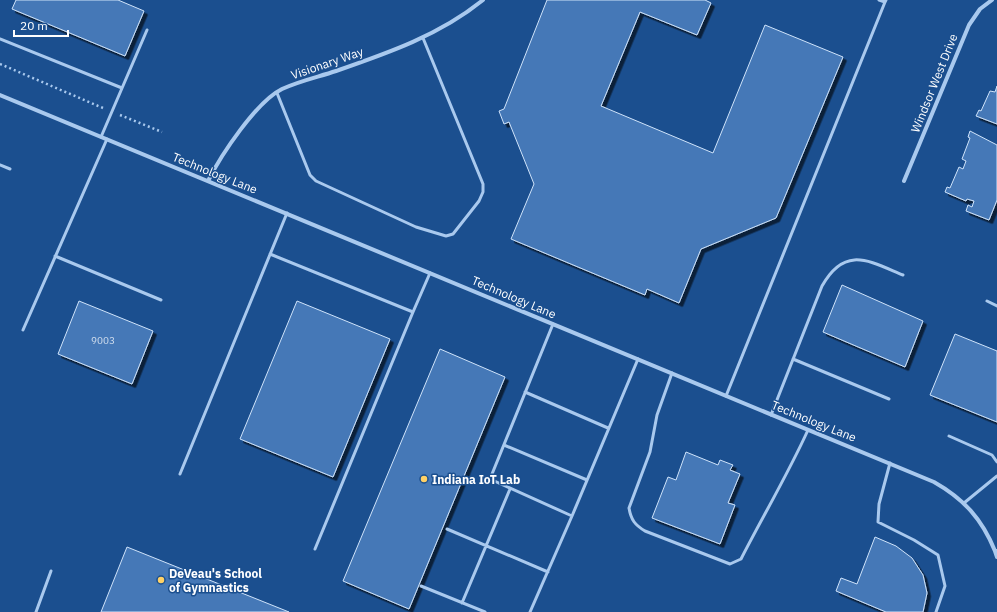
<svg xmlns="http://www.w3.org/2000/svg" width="997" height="612" viewBox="0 0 997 612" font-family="'IBM Plex Sans',sans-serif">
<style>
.building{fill:#4478b7;stroke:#cfe3fa;filter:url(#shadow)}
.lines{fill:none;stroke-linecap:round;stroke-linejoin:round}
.path{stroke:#a9c9ee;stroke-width:2.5;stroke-dasharray:2 3;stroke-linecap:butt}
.lane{stroke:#a9c9ee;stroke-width:3}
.street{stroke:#a9c9ee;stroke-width:4}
.poi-dot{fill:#ffd166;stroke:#1b4f8f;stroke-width:1.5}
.labels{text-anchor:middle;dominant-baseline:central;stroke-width:3;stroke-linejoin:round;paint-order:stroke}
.number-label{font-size:10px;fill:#d0dded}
.street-label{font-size:12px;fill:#fff;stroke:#1b4f8f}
.poi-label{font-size:12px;font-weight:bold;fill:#fff;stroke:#1b4f8f;text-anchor:start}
</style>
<defs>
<filter id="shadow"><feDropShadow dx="3.5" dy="3.5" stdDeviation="0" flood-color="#0009"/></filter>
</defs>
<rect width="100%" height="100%" fill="#1b4f8f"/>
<path class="building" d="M16,0H118L144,11L125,56L12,9Z
M547,0H705L711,3L697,35L640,12L601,106L713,153L765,25L843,57L776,218L701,249L679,303L647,289L645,295L511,239L534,184L509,122L504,124L499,111L504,109Z
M997,86V124L976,116L979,110L981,111L990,91L995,92Z
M970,131L997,145V200L989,220L966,211L968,205L972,207L974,201L967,199L966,201L945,192L947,187L950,188L959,167L963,169L966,161L962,159L970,138L968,137Z
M842,285L923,321L905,367L823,332Z
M79,301L153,331L132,384L58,354Z
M297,301L390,339L333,477L240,439Z
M955,334L997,351V422L930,395Z
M440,349L505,377L409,609L343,581Z
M686,452L718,465L720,460L733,465L730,470L740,474L728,503L735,505L720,544L652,518L668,477L676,480Z
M875,537L896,546L912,558L923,575L927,593L923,612H886L836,591L841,578L857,584Z
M127,547L289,612H101Z"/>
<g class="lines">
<path class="path" d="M0,64L103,108
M120,115L162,132"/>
<path class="lane" d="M879,0L885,2L886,0
M0,39L122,88
M277,93L310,175L316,181L416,227L446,236L453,234L479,201L483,192V184L423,38
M101,137L147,30
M0,165L10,169
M270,254L413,312L430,273
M55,256L161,300
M987,301L997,306
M553,324L490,479L572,516
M23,330L107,139
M793,359L889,399
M672,373L657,415L650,452L629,508C631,520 635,525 645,531L730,564L741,559C763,516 788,474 808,430
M525,392L608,428
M726,396L885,2
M771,415L822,286C845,245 869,261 903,275
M949,436L992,455L997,462
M504,445L587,480
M890,463L879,504L878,522L914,540L938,555L945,586L936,612
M180,474L287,213
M964,503L997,476
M447,529L548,572
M315,549L413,312
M421,586L485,612
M462,603L510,489
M36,612L51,571
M530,612L572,516L638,359"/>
<path class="street" d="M0,95L934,482C964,499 982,519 995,551H997
M208,181C221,155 256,102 282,89C299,81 318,77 336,71C388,53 440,35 483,0
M904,181L969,25L980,9L992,0
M995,551L997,557"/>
</g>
<g class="poi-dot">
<circle cx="424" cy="479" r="4"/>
<circle cx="161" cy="580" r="4"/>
</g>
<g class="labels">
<g class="number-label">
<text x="103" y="340">9003</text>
</g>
<g class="street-label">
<text transform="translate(327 63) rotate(-19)">Visionary Way</text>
<text transform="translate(934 83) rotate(-68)">Windsor West Drive</text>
<text transform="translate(215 173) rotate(22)">Technology Lane</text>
<text transform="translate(514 297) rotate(23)">Technology Lane</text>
<text transform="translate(814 421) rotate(22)">Technology Lane</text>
</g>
<g class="poi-label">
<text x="432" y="479">Indiana IoT Lab</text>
<text x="169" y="573">DeVeau's School<tspan x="169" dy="14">of Gymnastics</tspan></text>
</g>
</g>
<path d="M14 30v6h54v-6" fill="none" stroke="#ffffff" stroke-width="2"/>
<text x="20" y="30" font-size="12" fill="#ffffff" stroke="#1b4f8f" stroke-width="3" paint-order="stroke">20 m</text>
</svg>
